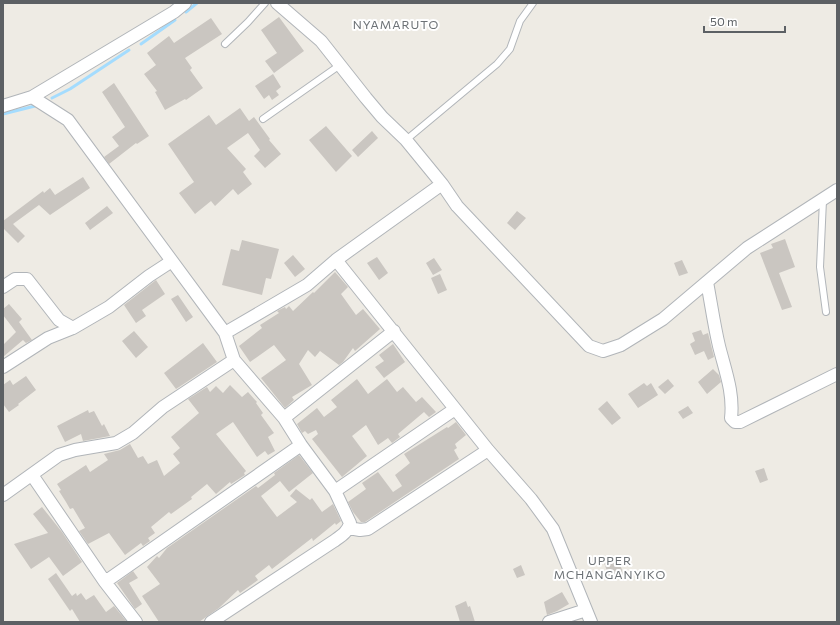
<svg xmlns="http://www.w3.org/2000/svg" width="840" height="625" viewBox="0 0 840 625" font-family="Commissioner,sans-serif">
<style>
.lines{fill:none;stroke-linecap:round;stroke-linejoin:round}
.stream{stroke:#a4dcfe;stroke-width:3}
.building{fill:#cac6c1}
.lane-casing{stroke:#b1b5b9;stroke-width:8}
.street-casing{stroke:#b1b5b9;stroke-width:14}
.lane{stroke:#fff;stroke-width:6}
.street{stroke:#fff;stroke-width:12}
.labels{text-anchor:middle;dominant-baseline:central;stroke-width:4;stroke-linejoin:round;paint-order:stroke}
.quarter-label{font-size:12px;letter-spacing:1px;fill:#6d7276;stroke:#fff}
</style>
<rect width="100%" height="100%" fill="#eeebe4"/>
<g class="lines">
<path class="stream" d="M186,12L197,3
M141,44L175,20
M52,98L70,89L129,50
M3,114L35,106"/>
</g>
<path class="building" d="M279,17L304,51L274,73L265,61L277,53L261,30Z
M211,18L222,34L185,58L192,68L190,70L203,88L186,100L185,99L165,110L155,92L157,91L144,74L156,65L147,53L169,36L174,43Z
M273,74L281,87L276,91L279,95L272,100L269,95L264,99L255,86Z
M114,83L149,136L137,144L136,143L109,164L104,157L119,146L112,137L125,127L102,92Z
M240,108L249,121L254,117L270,139L269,140L281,154L265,168L254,156L260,150L248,133L227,148L246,169L243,172L252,184L238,195L233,189L215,206L211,201L195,214L179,193L194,182L168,144L209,115L216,125Z
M326,126L352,156L336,172L309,140Z
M372,131L378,138L358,157L352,150Z
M83,177L90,188L50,215L39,205L13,224L25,236L18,243L3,228V221L43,191L44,193L50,188L55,195Z
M107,206L113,213L90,230L85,223Z
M517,211L526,218L515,230L507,223Z
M785,239L795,267L779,273L792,307L782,310L760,253L773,248L771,244Z
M242,240L279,249L271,279L266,278L262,295L222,285L231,249L239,251Z
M293,255L305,269L295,277L284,263Z
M377,257L388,273L379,280L367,263Z
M434,258L442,270L433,275L426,263Z
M682,260L688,273L679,276L674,263Z
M335,272L348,287L341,294L356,315L363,309L380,329L355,351L353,348L343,362L339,365L320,351L315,357L308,350L299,364L312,385L292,397L294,400L285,408L261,378L286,360L274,345L250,362L239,346L262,328L260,325L279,313L277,311L285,307L286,309L289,306L293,311L313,292L314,293Z
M440,274L447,290L438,294L431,278Z
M156,280L165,294L142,310L146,316L136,323L124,305Z
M178,295L193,317L186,322L171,299Z
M9,304L22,319L19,322L32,340L26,343L23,340L3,357V345L16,332L3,315V309Z
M701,330L703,335L708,333L714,357L708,360L704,351L695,355L690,344L695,341L692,333Z
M134,331L148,347L136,358L122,341Z
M203,343L217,362L176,389L164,373Z
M393,344L405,362L384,378L375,367L384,361L379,355Z
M713,369L719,375L721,382L707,394L698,382Z
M26,376L36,390L18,404L19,405L9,412L3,404V385L10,380L13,385Z
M357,379L368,394L387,379L397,392L403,387L416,402L422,397L436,412L429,417L424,412L398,434L400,437L392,443L388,438L378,445L366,425L352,436L367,456L342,477L312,439L318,434L316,430L308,434L305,431L302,433L297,424L317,408L324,417L337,407L331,400Z
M668,379L674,386L665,394L658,387Z
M644,383L647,386L651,383L658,395L638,408L628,394Z
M230,385L242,397L248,392L257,402L256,403L263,413L261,415L274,433L268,437L275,451L268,455L265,451L257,457L233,422L216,434L246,471L244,473L245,475L231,484L230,482L216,494L207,484L191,497L192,499L171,514L169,512L151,527L155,533L148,538L150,541L143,546L141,543L125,555L109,533L88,544L79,531L85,528L73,508L70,509L66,502L59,491L61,490L57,484L86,465L90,472L108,460L104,454L120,450L130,444L138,458L143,456L148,464L157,460L164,476L180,463L173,454L180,448L171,437L199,413L188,399L207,387L210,392L216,386L223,393Z
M607,401L621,418L612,425L598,409Z
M688,406L693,413L683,419L678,412Z
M88,410L89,413L94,411L102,426L104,424L110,436L83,441L81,434L65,442L57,426Z
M456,422L466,435L455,444L457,448L454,450L459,459L365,522H361L353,512L348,502L366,489L362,483L378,472L393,492L402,486L395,475L410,463L404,454L447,427L448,428Z
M299,455L313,473L289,492L280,481L261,496L277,517L297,502L290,496L296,489L310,500L312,498L322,512L333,504L341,521L336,525L335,523L313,541L312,538L272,569L269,565L255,576L258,580L240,593L238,590L219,608L199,622H159L142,596L160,584L147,567L157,556L159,558L167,548L256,486L258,488L275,475L274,473Z
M764,468L768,480L760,483L755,471Z
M42,507L62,532L82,562L63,576L49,557L31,569L14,544L48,533L33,514Z
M618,558L624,576L615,579L614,574L609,576L604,563Z
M521,565L525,575L517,578L513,569Z
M133,571L138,578L129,583L142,604L135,609L117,583Z
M56,573L72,596L76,593L77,596L81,593L86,600L94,595L106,612L114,606L127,622H80L72,609L70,611L48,579Z
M562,592L569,604L557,611L547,615L544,602Z
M466,601L468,607L470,606L475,622H460L455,606Z"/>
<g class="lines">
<g class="lane-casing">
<path id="lane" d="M225,44L248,22L265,3
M263,119L340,65
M406,140L497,64L510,49L520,21L533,3
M823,200L820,267L826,312"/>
</g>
<g class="street-casing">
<path id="street" d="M277,3L321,41L366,98L382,117L406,140L442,184L457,206L589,346L603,351L621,345L663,319L747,248L837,190
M3,106L32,97L174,12L185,3
M336,260L442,184
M707,282C711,303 714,325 719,346C725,370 734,393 731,418L735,422H740L837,374
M3,287L15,279H27L59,320L73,328L109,307L149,276L172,261
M225,333L307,285L336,260L488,450L531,499L553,529L591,622
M234,360L284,418L301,445L335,491
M3,367L48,338L73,328
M284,418L394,331
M32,475L105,582L136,622
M3,495L59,455L75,450L116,443L133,433L163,407L234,360L225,333L68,120L32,97
M349,528L360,530L368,529L488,450
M105,582L301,445
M211,622L334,541C341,536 348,532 350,523L335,491L455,409
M549,622L586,610"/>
</g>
<use href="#lane" class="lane"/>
<use href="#street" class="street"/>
</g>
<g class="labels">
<g class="quarter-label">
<text x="396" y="24">NYAMARUTO</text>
<text x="610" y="560">UPPER<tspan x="610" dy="14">MCHANGANYIKO</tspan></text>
</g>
</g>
<rect width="840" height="625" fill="none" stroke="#5c6064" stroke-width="8"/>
<path d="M704 26v6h81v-6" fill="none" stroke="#5c6064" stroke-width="2"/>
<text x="710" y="26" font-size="12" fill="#5c6064" stroke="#ffffff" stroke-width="3" paint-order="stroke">50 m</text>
</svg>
